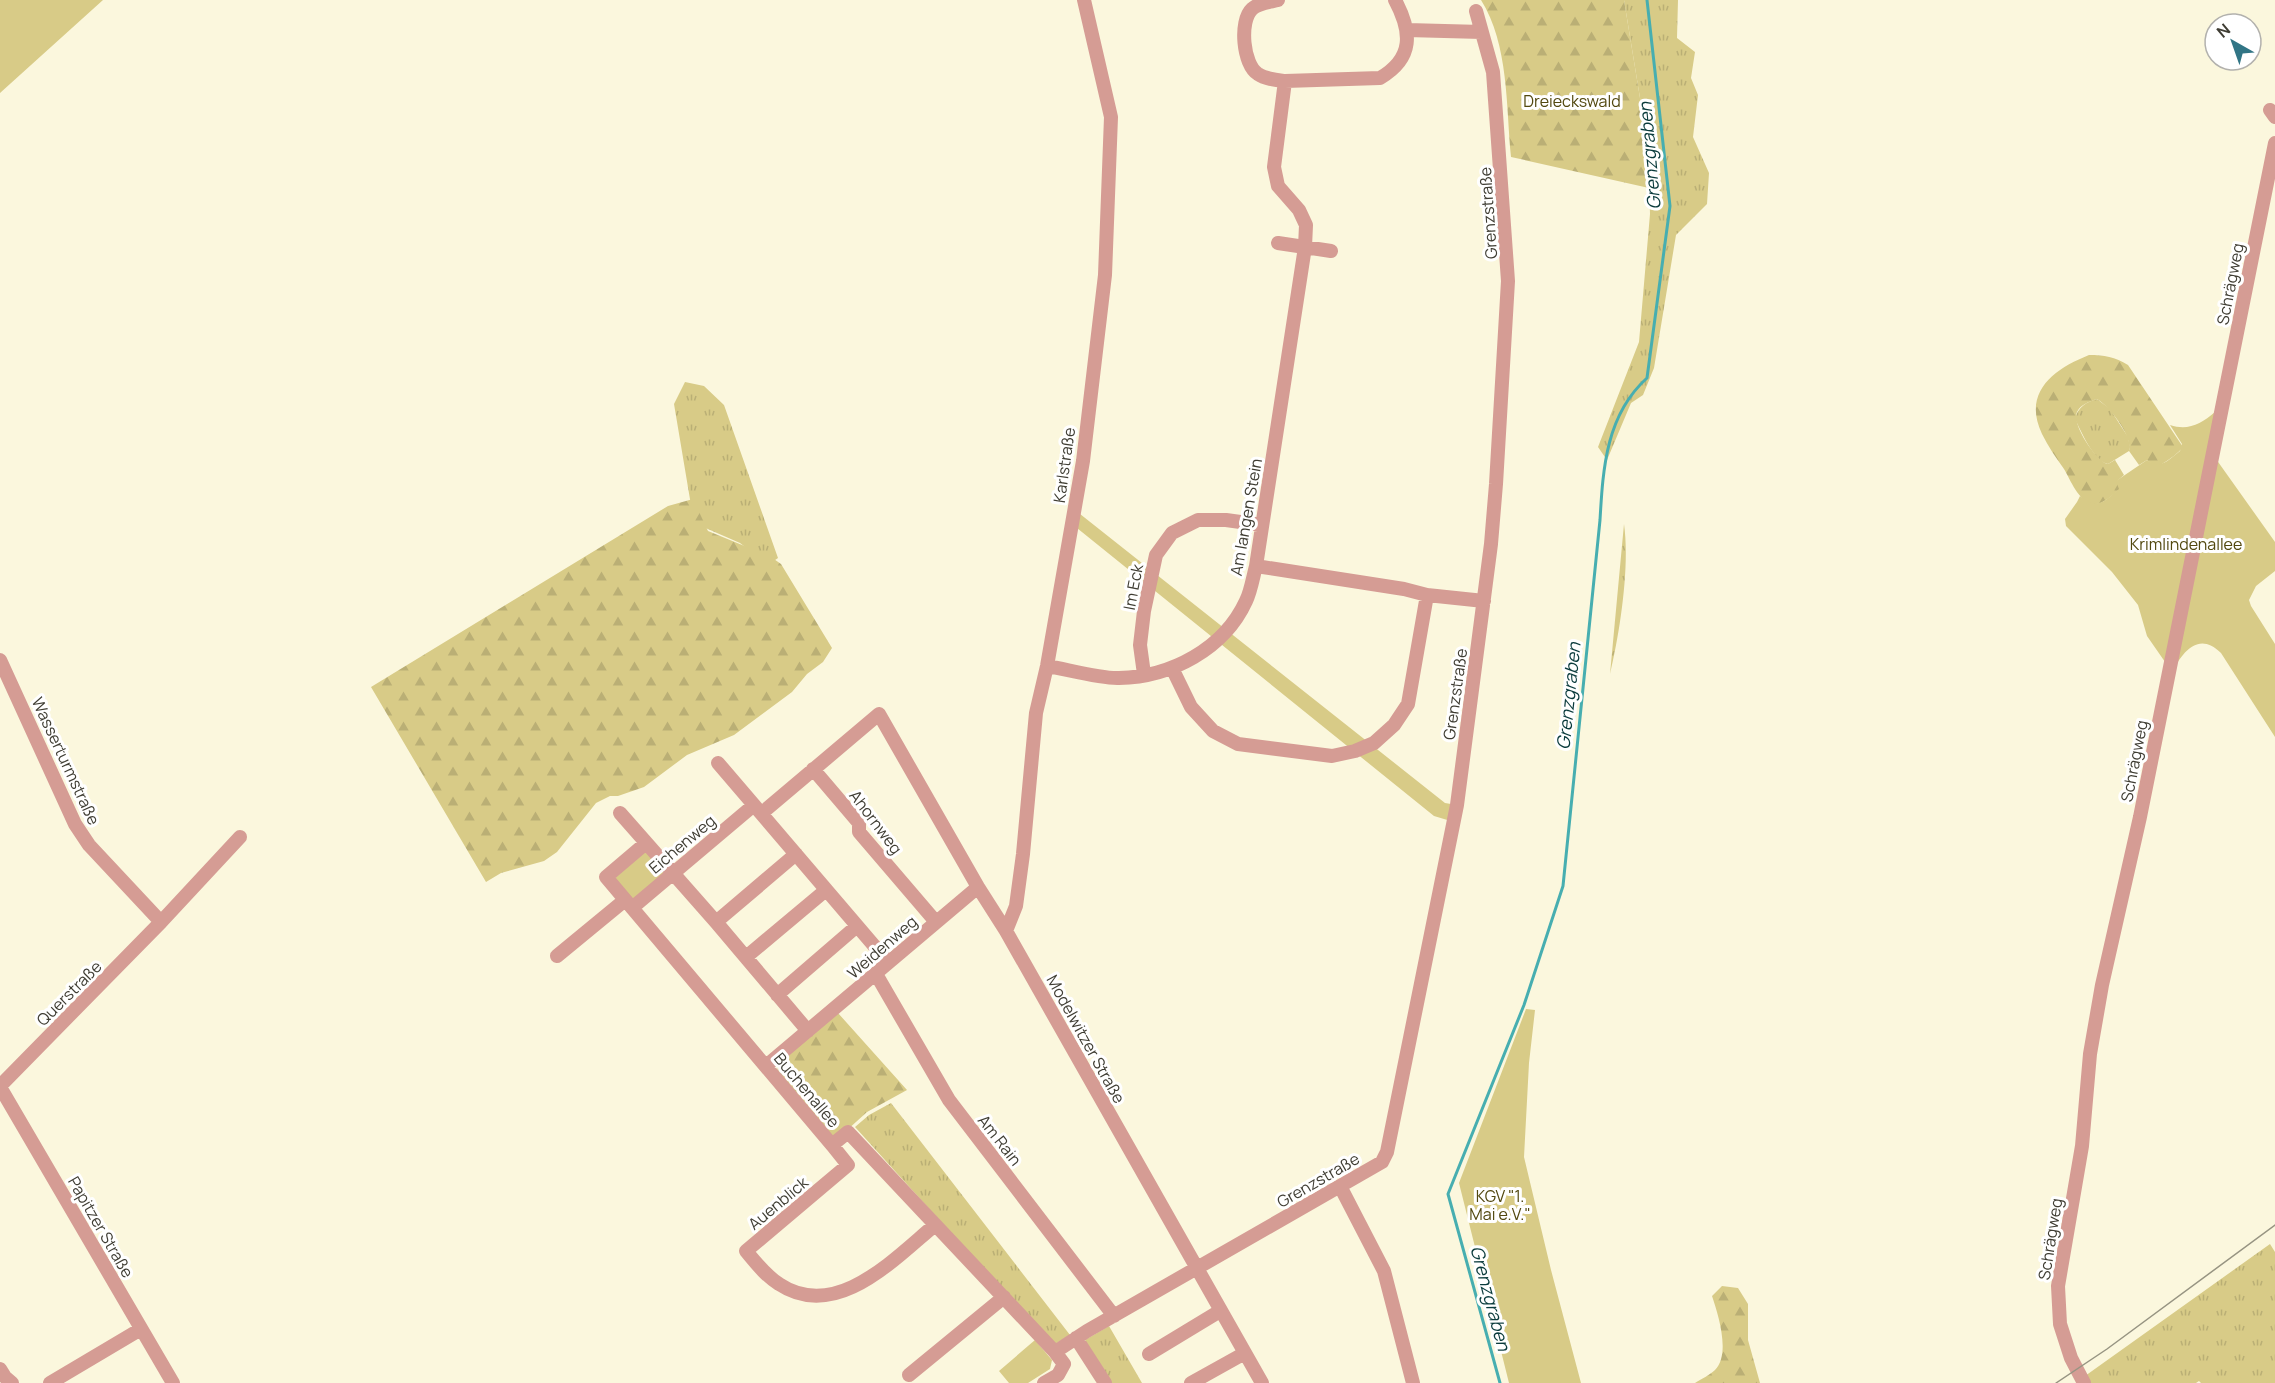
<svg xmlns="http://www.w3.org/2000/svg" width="2275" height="1383" viewBox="0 0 2275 1383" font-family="Manrope,sans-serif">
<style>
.grass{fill:url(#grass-tufts)}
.forest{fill:url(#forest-firs)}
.green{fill:#d8cb87}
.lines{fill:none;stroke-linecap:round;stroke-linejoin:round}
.stream{stroke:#47aeb0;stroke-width:3}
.minor{stroke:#d59c94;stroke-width:14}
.tram{stroke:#979482;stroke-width:1.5}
.labels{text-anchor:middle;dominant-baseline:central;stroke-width:6;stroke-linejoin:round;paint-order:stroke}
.park-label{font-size:16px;fill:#52480f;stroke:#fff}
.street-label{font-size:16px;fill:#3f3d33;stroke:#fff}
.water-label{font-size:18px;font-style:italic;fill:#0a3b3c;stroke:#fff}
</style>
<defs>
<pattern id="grass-tufts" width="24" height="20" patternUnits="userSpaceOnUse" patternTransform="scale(1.5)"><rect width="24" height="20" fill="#d8cb87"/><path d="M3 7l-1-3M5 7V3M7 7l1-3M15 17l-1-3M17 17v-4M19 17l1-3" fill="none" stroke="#baaf75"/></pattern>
<pattern id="forest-firs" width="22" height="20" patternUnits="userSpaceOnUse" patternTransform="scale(1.5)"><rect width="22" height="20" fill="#d8cb87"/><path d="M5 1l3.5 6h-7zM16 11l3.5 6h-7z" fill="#baaf75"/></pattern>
</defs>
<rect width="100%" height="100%" fill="#fbf7dd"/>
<path class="grass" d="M1624,0H1678L1677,38L1695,52L1691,78L1698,95L1693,137L1709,173L1707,204L1676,235L1654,368L1643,395L1631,403L1607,460L1598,447L1639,342L1650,214L1648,147Z
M685,382L704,386L724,405L778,558L768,565L740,543L694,523L674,404Z
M2097,399L2110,409L2128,437L2130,447L2129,451L2108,464C2094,462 2081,431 2075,419C2078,407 2086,402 2097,399Z
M1624,524C1630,566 1620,632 1610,674Z
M891,1103L1070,1335L1055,1344L1050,1342L855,1127L869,1115Z
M2270,1244L2275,1252V1383H2201L2199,1381L2196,1383H2089L2085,1376Z
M1109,1326L1142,1383H1110L1085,1340Z"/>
<path class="forest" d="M1481,0H1624L1648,147L1649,188L1511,157C1506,106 1509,45 1481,0Z
M2089,355C2104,355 2115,357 2128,365L2183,447C2180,452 2161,467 2155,466C2154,466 2148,461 2147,460L2139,465L2129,451C2133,436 2109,406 2097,399C2089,402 2081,404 2077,412C2071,424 2097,462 2108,464L2115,460L2124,475L2117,481L2120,489C2112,495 2102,506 2092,504C2078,500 2071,481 2064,469C2056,458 2048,446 2042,434C2022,392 2054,369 2089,355Z
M693,499L708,531L771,557L781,564L832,648L823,662L807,674L792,692L734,735L687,755L644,787L618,796H610L596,803L557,852L544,861L501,873L486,882L371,687L668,506Z
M838,1013L907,1090L867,1112L835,1141L777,1071L780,1061Z
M1722,1286L1738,1288L1748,1304V1340L1760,1383H1695C1701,1379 1710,1375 1715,1370C1731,1354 1718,1314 1712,1296Z"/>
<path class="green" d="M0,0H103L0,93Z
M2215,412L2216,459L2275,542V571L2256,586L2249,600L2251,606L2275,644V737L2221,653C2199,631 2183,651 2172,672L2147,636L2138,605L2112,572L2066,526L2065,519L2077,502L2080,496C2099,510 2103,502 2119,489L2116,481L2147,460C2161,470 2168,460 2180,451L2182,444L2170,425C2188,431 2201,424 2215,412Z
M1075,510L1445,803L1457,805L1454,822L1434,816L1072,524Z
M642,850L648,851L664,869V876L637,898L629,899L613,880Z
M1526,1009L1535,1010L1529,1063L1524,1157L1551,1270L1581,1383H1509L1459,1183Z
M1035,1340L1052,1360L1050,1369L1028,1383H1009L999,1371Z"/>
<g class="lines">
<path class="stream" d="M1500,1383L1448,1194L1524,1005L1563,886L1600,520C1603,468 1606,415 1647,378L1670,206L1647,0"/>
<path class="minor" d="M1278,0C1270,2 1258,3 1252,9C1239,21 1243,65 1258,74C1265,79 1276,80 1285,81L1380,78C1414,58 1412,32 1395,0
M1407,30L1482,32
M2270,110L2275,117
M1278,243L1331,251
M1256,566L1404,589L1427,595L1484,601
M0,660L75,824L89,845L161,922
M1047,666C1066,669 1101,679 1119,678C1171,677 1224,649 1246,601C1251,591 1253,577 1256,566L1305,247L1306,225L1299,210L1278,186L1274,167L1285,81
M1172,668L1191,707L1213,731L1238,744L1332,756L1355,751L1374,743L1394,725L1408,704L1427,595
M1144,674L1140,645L1144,611L1156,555L1172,533L1198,520H1226L1262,525
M718,763L888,962
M813,769L859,823V832L936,922
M620,813L716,922L808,1031
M762,813L879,714L978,887L1006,931L1262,1383
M646,843L606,877L832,1145L848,1132L1055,1352L1064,1364L1058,1375L1044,1383
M632,908L754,805
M716,922L796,854
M1006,931L1016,906L1023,854L1036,713L1047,666L1083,461L1105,275L1111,117L1084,0
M557,956L625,900
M746,957L826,890
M876,974L949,1100L1114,1316
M777,995L857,926
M766,1066L978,887
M0,1086L161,922L240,837
M0,1087L173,1383
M832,1145L848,1165L746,1251C756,1263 766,1276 779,1284C836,1322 894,1259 935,1225
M1340,1186L1384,1271L1413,1383
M1076,1338L1105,1383
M1055,1352L1087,1331L1382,1162L1387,1152L1457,805L1491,544L1496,484L1508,281L1493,72L1476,11
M1149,1354L1220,1311
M0,1369L5,1377L12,1383
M909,1375L1004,1297
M50,1383L141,1329
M1191,1383L1245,1353
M2084,1383L2071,1358L2060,1324L2058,1286L2082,1146L2090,1054L2102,985L2140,817L2275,143"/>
<path class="tram" d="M2056,1383L2107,1349L2275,1225"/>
</g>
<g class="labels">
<g class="park-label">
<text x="1572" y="101">Dreieckswald</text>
<text x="2186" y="544">Krimlindenallee</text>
<text x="1500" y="1196">KGV "1.<tspan x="1500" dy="18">Mai e.V."</tspan></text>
</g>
<g class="street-label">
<text transform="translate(1488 213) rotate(-94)">Grenzstraße</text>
<text transform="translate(2230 284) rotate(-79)">Schrägweg</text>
<text transform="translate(1064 465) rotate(-82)">Karlstraße</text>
<text transform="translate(1246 517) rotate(-80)">Am langen Stein</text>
<text transform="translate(1133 587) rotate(-79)">Im Eck</text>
<text transform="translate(1455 694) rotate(-82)">Grenzstraße</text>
<text transform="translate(66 761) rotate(65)">Wasserturmstraße</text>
<text transform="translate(2134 761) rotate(-79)">Schrägweg</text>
<text transform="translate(876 822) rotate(53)">Ahornweg</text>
<text transform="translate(682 844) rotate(-40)">Eichenweg</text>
<text transform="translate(882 947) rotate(-41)">Weidenweg</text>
<text transform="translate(69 993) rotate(-45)">Querstraße</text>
<text transform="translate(1086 1039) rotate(61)">Modelwitzer Straße</text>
<text transform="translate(807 1090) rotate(50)">Buchenallee</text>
<text transform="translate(1000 1140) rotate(52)">Am Rain</text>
<text transform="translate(1318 1180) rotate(-30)">Grenzstraße</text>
<text transform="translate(778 1203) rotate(-40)">Auenblick</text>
<text transform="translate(101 1227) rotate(60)">Papitzer Straße</text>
<text transform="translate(2050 1239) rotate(-81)">Schrägweg</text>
</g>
<g class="water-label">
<text transform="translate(1649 156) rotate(-95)">Grenzgraben</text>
<text transform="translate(1568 696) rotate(-84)">Grenzgraben</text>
<text transform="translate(1491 1298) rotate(75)">Grenzgraben</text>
</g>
</g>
<g transform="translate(2233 42) rotate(320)"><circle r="28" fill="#ffffff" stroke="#b2b1ad" stroke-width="1.5"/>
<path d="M0-4.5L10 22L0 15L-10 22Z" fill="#317585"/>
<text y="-9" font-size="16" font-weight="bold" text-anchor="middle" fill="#3f3d33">N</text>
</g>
</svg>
